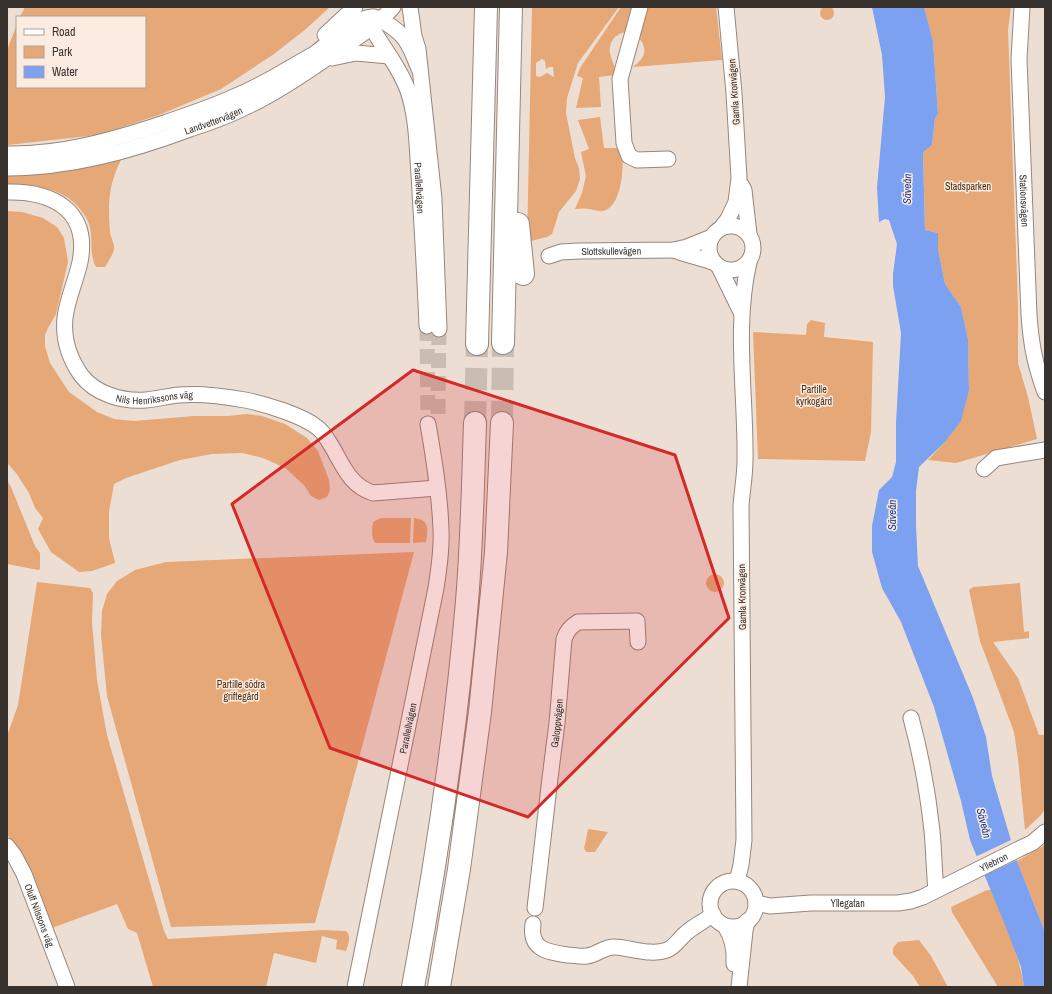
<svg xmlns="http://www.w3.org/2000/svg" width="1052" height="994" viewBox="0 0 1052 994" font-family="'Archivo Narrow',sans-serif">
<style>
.green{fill:#e6a877;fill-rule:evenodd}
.water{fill:#7ca1f0}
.pier{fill:#edded3}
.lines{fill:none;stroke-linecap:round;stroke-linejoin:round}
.minor-tunnel{stroke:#c9bcb2;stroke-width:15;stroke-dasharray:15 8;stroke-linecap:butt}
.highway-tunnel{stroke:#c9bcb2;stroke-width:22;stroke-dasharray:22 11;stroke-linecap:butt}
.minor-casing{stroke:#95877d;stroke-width:17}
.highway-casing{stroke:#95877d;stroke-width:24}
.minor{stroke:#fff;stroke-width:15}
.highway{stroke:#fff;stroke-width:22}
.marked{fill:#d62828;fill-opacity:0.2;stroke:#d62828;stroke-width:3;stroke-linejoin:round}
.labels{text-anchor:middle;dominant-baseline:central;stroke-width:3;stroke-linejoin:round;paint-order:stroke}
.street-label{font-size:10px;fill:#38322e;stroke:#fbebe0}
.park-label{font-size:10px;fill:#492a0e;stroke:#fbebe0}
.water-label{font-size:11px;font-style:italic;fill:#153791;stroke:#fbebe0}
</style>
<rect width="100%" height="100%" fill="#edded3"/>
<path class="green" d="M820 13a7 7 0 1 1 14 0a7 7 0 1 1-14 0Z
M25,7H330L306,29L274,54L221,89L159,115L98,135L7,145V50L17,24V87H145V17H20Z
M532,7H619L578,63L567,98L566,113L575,158L579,168L580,179L576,191L559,212L552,234L547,237L527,242ZM542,59L545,61L546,69L549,67H553L554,77L547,73L540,77L536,76V63Z
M621,7H636L628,32C617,32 608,41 610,53C611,61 617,67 614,75L599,77L601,107L576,108L583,78L577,76L580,68Z
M645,7H716L722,60L633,67C644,59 649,50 639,38Z
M924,7H1011L1008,30L1018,306V363L1028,397L1037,439L956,463L928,460L944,443L969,390L968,339L961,307L945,284L938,249V233L925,230L923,151L932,145L935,119L938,114L933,41Z
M600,117L604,148H622C624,164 623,206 603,211C599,212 592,209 588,209C584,208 579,209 575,209L582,193L586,176L581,152L589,149L578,120Z
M121,160C108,185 108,206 110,232C111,239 115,244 114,250C112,256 108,262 105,267H96C89,254 93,241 90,228C89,221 84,214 80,209C63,187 33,185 7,184V176C46,176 83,169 121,160Z
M7,211L22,212L43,218L57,227L64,238L68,262L56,314L48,328L45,335V346L50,363L69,392L97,412L114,419L134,421L194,416H228L247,414L262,416L285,424L307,438L318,451L329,480L330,490L327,497L319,500L311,496L304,485L285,468L263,458L242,453L212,454L180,460L126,478L114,484L109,512V538L115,563L92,571L79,572L51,552L38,529L43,518L35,508L29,493L16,473L7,463Z
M811,320L825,323L824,337L873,342L871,432L865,461L758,459L753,332L806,335L807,324Z
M7,480L11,487L35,546L40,553V569L38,570L7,564Z
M381,518H411L410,543H375C371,537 372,529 373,522Z
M414,518C430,520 428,529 426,542L413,543Z
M414,552L315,923L171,927L107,696L101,635L102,611L107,594L117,581L135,570L166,562Z
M706 583a9 9 0 1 1 18 0a9 9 0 1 1-18 0Z
M37,582L90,588L93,593L92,622L97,680L107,735L164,931L168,939L323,930L346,931C352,936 348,945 346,951L336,949L337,940L322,936L316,963L274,953L266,987H153L137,933L128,929L117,904L52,928L26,862L7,834V736L18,705Z
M1020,583L1024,632L1029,631V638L993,642L1018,678L1039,735H1045V809L1041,815L1025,830L1018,759L1014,732L980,641L969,590L973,587Z
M588,829L608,832L595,852H586L584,848L586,840Z
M1045,845V932L1017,861Z
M987,890H991C1004,921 1019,953 1024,987H998L952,912L951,907Z
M919,940L931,956L948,987H920L913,976L893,954V948L898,942Z"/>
<path class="water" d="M872,7H924L933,41L938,114L935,119L932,145L923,152L925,230L938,233V249L945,284L961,307L968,339L969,390L961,421L944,443L919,467L916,491V525L918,566L973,698L986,737L992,776L1017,861L1045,932V987H1024L1021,967L1005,925L970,840L961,801L934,707L901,622L882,588L872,552V526L879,490L892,477L896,462V423L901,333L893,286V274L897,244L889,220L885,219L879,222L877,187L885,97L882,55Z"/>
<path class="pier" d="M1013,839L1019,859L983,876L975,857Z"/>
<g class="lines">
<path class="minor-tunnel" d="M427,326L428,424
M438,414L439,329"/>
<path class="highway-tunnel" d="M475,423L477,344
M502,423L503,343"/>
<g class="minor-casing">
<g id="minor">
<path d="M410,7L414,36L418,49L434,199L439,329"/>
<path d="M640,7L620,79L624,143L629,156L637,160L668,159"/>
<path id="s1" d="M1022,7L1019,59L1029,315C1031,344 1035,365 1045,392"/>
<path id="s2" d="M373,17V26L375,33C386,52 401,70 408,91C417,117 417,147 419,175C422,225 425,276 427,326"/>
<path d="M325,35L355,7"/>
<path d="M332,58L356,53L389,56"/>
<path d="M7,154C60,155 113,140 164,123C209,108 247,94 288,69C298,63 308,58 317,52C330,42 357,16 373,17C377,17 382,21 386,23C409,37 410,48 420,71"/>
<path id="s3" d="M7,168C70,168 131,151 190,129C209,123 228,116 246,107C276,93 304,74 331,55C353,40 376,27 393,7"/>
<path d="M742,186L744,190L749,234"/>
<path id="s4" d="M7,192C52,191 90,210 80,262C76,281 67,299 65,318C63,338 69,358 81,375C95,394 123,402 146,400C157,399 168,396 179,395C200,393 223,396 245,400C265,404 302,415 318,428C323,432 326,437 329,442C342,462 348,485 373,493L437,488"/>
<circle cx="731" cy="248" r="22"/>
<path d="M721,228L728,219L736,202L739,178L734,93L726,7"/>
<path d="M674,250C687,255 701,258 715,263"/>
<path id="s5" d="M549,256L561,252L579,251L674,250L687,247L712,237"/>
<path d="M719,267L741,312"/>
<path d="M984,469L996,458L1045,450"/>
<path d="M911,718C921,755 928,793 932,831C934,851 934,870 936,890"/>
<path id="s6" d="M7,846L14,855L24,874L67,987"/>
<path d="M737,881L741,865L744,840L741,506C742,491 745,476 745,460C746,395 734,327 749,262"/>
<circle cx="733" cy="904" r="23"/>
<path id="s7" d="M756,903L770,906L811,903H898L911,901L923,897L1019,849L1032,843L1045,832"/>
<path id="s8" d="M535,908L550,778L557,723L564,639C567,631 570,627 578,622L637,621L638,642"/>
<path d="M533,924C529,950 548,952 568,955C574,955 581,957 587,956C597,955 605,946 615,947C632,948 651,956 667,950C676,946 678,940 685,934C693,926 704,922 713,914"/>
<path d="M725,926C733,938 735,950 734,964"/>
<path id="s9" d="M355,987L436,588C439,569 442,549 441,530C440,495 434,459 428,424"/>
<path d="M739,987L745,931L747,921"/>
</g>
</g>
<g class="highway-casing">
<path id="highway" d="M518,224L523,274
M503,343L511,7
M477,344L486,7
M413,987C437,859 456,731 467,601C472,542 473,482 475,423
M439,987L459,869L480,712L496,552L502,423"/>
</g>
<use href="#minor" class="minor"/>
<use href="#highway" class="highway"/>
</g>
<path class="marked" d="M413,370L675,455L729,618L528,817L330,748L232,504Z"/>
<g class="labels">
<g class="street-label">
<text transform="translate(734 92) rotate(-94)">Gamla Kronvägen</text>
<text stroke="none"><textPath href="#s3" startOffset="213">Landvettervägen</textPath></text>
<text stroke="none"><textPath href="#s2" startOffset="181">Parallellvägen</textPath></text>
<text stroke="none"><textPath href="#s1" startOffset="194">Stationsvägen</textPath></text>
<text stroke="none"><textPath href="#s5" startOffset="63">Slottskullevägen</textPath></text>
<text stroke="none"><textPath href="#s4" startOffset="320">Nils Henrikssons väg</textPath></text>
<text transform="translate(742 597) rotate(-91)">Gamla Kronvägen</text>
<text stroke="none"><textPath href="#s8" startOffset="186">Galoppvägen</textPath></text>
<text stroke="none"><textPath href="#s9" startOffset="264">Parallellvägen</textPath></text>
<text stroke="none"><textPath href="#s7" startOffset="247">Yllebron</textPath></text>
<text stroke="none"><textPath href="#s7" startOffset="92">Yllegatan</textPath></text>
<text stroke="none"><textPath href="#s6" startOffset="77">Oluff Nilssons väg</textPath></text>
</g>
<g class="park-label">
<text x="968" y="186">Stadsparken</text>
<text x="814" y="389">Partille<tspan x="814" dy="12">kyrkogård</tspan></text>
<text x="241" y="684">Partille södra<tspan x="241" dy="12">griftegård</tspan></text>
</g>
<g class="water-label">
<text transform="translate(907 189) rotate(-89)">Säveån</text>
<text transform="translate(892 515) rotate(-90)">Säveån</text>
<text transform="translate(984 823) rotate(76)">Säveån</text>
</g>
</g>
<rect width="1052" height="994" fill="none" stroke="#38322e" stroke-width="16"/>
<rect x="16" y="16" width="130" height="72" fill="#fbebe0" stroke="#ada199"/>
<rect x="24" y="29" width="20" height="6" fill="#ffffff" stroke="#ada199"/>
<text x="52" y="36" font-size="12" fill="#38322e">Road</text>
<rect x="24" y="46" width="20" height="12" fill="#e6a877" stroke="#ada199"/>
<text x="52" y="56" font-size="12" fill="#38322e">Park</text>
<rect x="24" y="66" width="20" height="12" fill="#7ca1f0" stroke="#ada199"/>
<text x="52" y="76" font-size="12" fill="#38322e">Water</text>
</svg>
